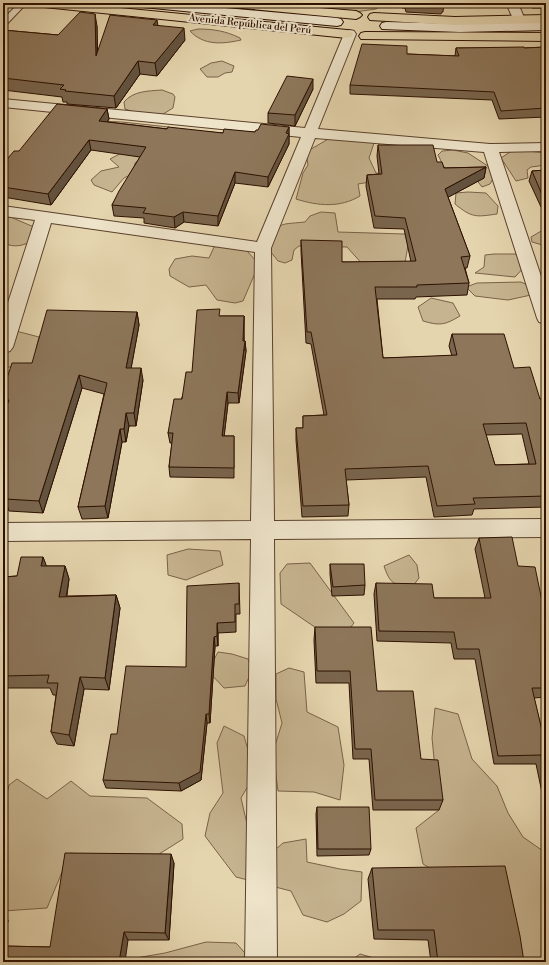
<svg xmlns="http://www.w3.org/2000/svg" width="549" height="965" viewBox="0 0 549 965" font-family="'Libre Bodoni',serif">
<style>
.green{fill:#c6b490;stroke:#7a6248}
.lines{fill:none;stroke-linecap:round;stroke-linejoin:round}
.lane-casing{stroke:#5b412c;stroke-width:2}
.street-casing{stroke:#5b412c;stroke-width:2}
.secondary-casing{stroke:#2d1000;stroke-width:2}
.highway-casing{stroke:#2d1000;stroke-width:2}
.lane{fill:#eee4ca;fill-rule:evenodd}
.street{fill:#eee4ca;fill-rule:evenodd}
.secondary{fill:#eee4ca;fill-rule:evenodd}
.highway{fill:#e5d5ae;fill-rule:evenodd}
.wall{fill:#79654d;stroke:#2d1000;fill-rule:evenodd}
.shaded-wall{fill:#63533f;stroke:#2d1000}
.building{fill:#8d765a;stroke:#2d1000;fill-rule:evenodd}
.labels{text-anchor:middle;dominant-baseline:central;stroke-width:4;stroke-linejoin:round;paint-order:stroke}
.far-street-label{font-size:10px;fill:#2d1000;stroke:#eee4ca}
</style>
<rect width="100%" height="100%" fill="#e5d5ae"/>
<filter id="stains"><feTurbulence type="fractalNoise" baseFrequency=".005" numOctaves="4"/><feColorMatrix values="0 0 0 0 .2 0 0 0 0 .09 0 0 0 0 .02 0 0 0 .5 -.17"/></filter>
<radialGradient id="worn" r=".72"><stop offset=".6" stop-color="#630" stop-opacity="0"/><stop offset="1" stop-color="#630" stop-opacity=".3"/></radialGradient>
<path class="green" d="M341,3H384L376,9L355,12L326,10Z
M198,29C213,29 226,31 240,38L241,40C223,44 204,46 190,31Z
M222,61L234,66L232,72L225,73L218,77H207L200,69L211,63Z
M162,90L173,94L175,97L173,108L160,116H147L125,109L124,102C133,91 148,91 162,90Z
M100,121L122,122L169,127L171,131L149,153L135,163L134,173L124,178L112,192L94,185L91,180L101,171L119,167L110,159L125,151Z
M330,138H366L374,143L369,158L376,173L406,176L358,184L360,196C340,208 318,206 296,199L303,173L308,165L306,152Z
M453,150L468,153L497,172L490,184L482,187L472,174L446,171L438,155L442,151Z
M517,150L546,153V165L531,167L527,170L528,178L516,181L501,158L510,152Z
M468,192L486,193L498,206L497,214C476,217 472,218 455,204L456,193Z
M321,212L335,213L338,232L405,234L408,245L405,263L364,266L347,247L299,246L294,250L292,260L285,263L278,261L270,251C279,221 275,225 305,222L310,216Z
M8,216L34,227V240C23,246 15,248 3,243V217Z
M543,230H546V246L532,242L531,237Z
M222,245L246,250L259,264L243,301L235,303L217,300L206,285L189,287L170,276L169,269L175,259L192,256L209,258L214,247Z
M494,254H515L526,265L515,277L475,273L484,267L485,255Z
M521,282L532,287L531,295L508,300L475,296L466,287L477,283Z
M431,298L453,303L460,316C445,325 440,326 423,321L418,307Z
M16,331L39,337L36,349L62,356L29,364L3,368L8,346Z
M188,549L220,551L223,565L186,580L168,575L167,555Z
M409,555L417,565L419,578L413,586C395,587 390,584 384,566Z
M310,563L354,623L347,632H322L281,604L280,573L287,564Z
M218,652L232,654L248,659L252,670L245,686L224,688L208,671Z
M289,668L304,672L307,712L338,727L344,765L340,800L314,792L278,791L273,752L282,723L276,699V674Z
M435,708L458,714L472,759L497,786L508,813L523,837L546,853V962H521L447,878L423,864L416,828L439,810L432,738Z
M224,726L244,736L255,774L241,798L250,837L269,855L283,843L306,839L307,862L340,869L362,872L361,901L344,914L327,922L303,915L291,891L236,877L205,836L210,813L223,793L217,743Z
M17,779L47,799L71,781L90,796L147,798L182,824L183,839L145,863L70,853L47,908L3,911V811L9,785Z
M206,942L236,943L253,962H124V960L165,953Z
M360,954L388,962H349Z"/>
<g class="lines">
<g class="lane-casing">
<path id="lane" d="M19,3H27L6,25H3V19Z"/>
</g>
<g class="street-casing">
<path id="street" d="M506,3H518L525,20L523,23H515Z
M350,30L354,31L356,34L318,129L490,144L546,143V151L499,152L546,291V324L539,322L537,318L484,152L315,138L271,248L274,521L546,519V537L274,539L277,962H245L251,539L3,541V523L251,521L255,252L51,223L13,347L10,351L3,353V318L35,220L3,216V206L257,242L301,137L3,107V99L305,128L344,34L346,31Z"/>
</g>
<g class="secondary-casing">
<path id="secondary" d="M126,3H169L337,18L341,19L343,22L341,25L337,26L132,6L128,5Z
M386,22L460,24L546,22V30L460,32L382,29L380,26L382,23Z"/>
</g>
<g class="highway-casing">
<path id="highway" d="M28,3H69L347,30L351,31L353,34L351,37L347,38L34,6L30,5Z
M215,3H260L356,11L360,13L362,15L360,17L356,19L221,6L217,5Z
M374,13L455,17L546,15V23L455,25L370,20L368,17L370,14Z
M365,32L546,33V41L361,39L359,36L361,33Z"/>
</g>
<use href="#lane" class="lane"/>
<use href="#street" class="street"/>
<use href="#secondary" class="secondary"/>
<use href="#highway" class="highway"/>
</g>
<path class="wall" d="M401,3H444L443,12H442L441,14L406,12L405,8H402Z
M529,3H546V8H532Z
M97,26V51L158,26L185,40L157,76L140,74L116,108L67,104V102H63L62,97L3,90V30L58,35Z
M546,47V117L499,119L492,100L350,94V85L407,54L455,56L456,48H524Z
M313,89L295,126L268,123V113Z
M107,109L109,119L107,122L167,129L223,133L255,132L258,130L289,127V144L268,187L235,183L218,226L184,222L175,228L144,223V218L114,216L112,205L140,157L91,150L51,205L3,197V164L19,151Z
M378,145L437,162L444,168L486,167L484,178L448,197L470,256L467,268H465L469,283L467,295L416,297L415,299H377L383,358L452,356L449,346L452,334L514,368L540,399H546V507L474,509L472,515L434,517L426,477L346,480L349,505L348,516L302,517L296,440V428H303V416L324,415L311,344L306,343L301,251V240L342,262H411L404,229L374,228L366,186L367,175L379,174L377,156ZM522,434L529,464L495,465L486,435Z
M546,170V207H541L529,181L532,171Z
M137,312L139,325L131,368L143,380L136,426H129L126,442H122L108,518L82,519L78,507L104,394L82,388L43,513L9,511L6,502H3V417L4,413L3,410V390L32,363Z
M220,316H244V341H245L246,351L239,403H228L224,436H234V478L170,477L169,467L172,443H170L168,433L192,372Z
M479,538L518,566L543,606H546V697L534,698L544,739H546V802H544L536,764H494L475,659H454L451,643L377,641L374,594L376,583L434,598H485L475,549Z
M43,557L46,566H65L69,579L67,596L116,595L120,608L109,690L84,689L74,746L57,744L51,732L56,695H53L50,688H4L3,691V577L17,576Z
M330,564L365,585L364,595L332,596L330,574Z
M239,583L240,614H236V632L218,633V646H215L210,723H207L201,780L181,791L106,788L103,780L186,667Z
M315,627L377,691L421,759L443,800L439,810H373L369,759H353L349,683H316L314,640Z
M317,807L371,849L369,855L317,856L316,814Z
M174,863L169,940H128L3,962V914L8,920L4,946L50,947Z
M372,868L524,962H431L428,940L374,939L368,879Z"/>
<path class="shaded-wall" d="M95,14L97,26L98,68L96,56Z
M157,20L159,32L153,25Z
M184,28L185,40L157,76L155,63Z
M138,61L140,74L116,108L114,96Z
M313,79V89L295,126V115Z
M107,109L109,119L101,131L99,121Z
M289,127V144L268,187V177L286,133Z
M89,140L91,150L51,205L48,194Z
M486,167L484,178L443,200L445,189Z
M235,172V183L218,226V216Z
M183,212L184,222L175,228L174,217Z
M137,312L139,325L129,380L126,368Z
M244,316V351L243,341Z
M245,341L246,351L239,403L238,393Z
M141,368L143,380L136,426L134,413Z
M79,375L82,388L43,513L39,501Z
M227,392L228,403L223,446L222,436Z
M126,413L129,426L126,442L124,429Z
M120,429L122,442L108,518L105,506Z
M43,557L48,570L41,566Z
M65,566L69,579L64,610L59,597Z
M116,595L120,608L109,690L105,678Z
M217,623L218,633V646L217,636Z
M214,637L215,646L210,723L209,714Z
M80,677L84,689L74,746L69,735Z
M206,714L207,723L201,780L181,791L179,783Z
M3,748L4,750L3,756Z
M171,854L174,863L169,940L165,933Z
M3,914L8,920L3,953Z
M124,932L128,940L125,962H119Z"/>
<path class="building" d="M411,3H442L443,5Z
M80,12L95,14L96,56L110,15L157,20L153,25L184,28L155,63L138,61L114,96L65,91L66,90L60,89L64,85L3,78V30L58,35Z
M362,44L407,46V54L459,56L456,48L524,47V48L546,47V108L501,111L494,92L350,85Z
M287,76L313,79L295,115L268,113Z
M57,104L107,109L99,121L167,129L168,127L223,133L224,129L255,132L256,130H258L261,124L289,127L286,133L289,134L268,177L235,172L218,216L183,212L174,217L143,213L146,208L112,205L119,191L146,147L89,140L48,194L3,187V164L14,151H19Z
M378,145H433L437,162H442L444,168L486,167L445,189L470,256L461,257L469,283L417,285V287H375L383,358L457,355L452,334H504L514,368L530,367L540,399H546V496L473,498L475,504L437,506L428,466L345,469L349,505L303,506L296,428H303V416L327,415L311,332H307L301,240L342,241V262L416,261L405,218L375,216L367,175L382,174ZM526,423L536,464L495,465L483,424Z
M546,170V197H543L532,171Z
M220,309L219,316H244L243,341H245L238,393L227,392L222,436H234V468L169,467L173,433H168L174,399H182L186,372H192L197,310Z
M47,310L137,312L126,368H141L134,413H126L124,429H120L105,506L78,507L107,383L79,375L39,501L5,499L6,490H3V417L9,400H3V390L12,363H32Z
M512,537L518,566L535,567L543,606H546V688H532L544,739H546V777L541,755L498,756L479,649H457L454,632L379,631L376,583L432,584L434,598H491L479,538Z
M21,557H43L41,566H65L59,597L116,595L105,678L80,677L69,735L51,732L58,683H47L49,675L3,676V577L17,576Z
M330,564H364L365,585L333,587Z
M239,583V604H235V622L217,623V636L214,637L209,714H206L200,772L179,783L103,780L111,734H117L126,666L186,667L187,586Z
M315,627H371L377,691H413L421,759L438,760L443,800H375L371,749H355L350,671H317Z
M317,807H369L371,849H318Z
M65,853L171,854L165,933L124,932L119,962H3V946L50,947Z
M505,866L520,936L524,962H438L434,930H378L372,868Z"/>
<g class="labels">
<g class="far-street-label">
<text transform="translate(250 24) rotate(6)">Avenida República del Perú</text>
</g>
</g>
<rect width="549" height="965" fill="none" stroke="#e5d5ae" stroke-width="16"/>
<rect x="4" y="4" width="541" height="957" fill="none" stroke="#2d1000" stroke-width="2"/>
<rect x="8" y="8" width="533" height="949" fill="none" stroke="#2d1000"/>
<rect width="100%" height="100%" filter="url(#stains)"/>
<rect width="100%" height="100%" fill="url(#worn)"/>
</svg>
